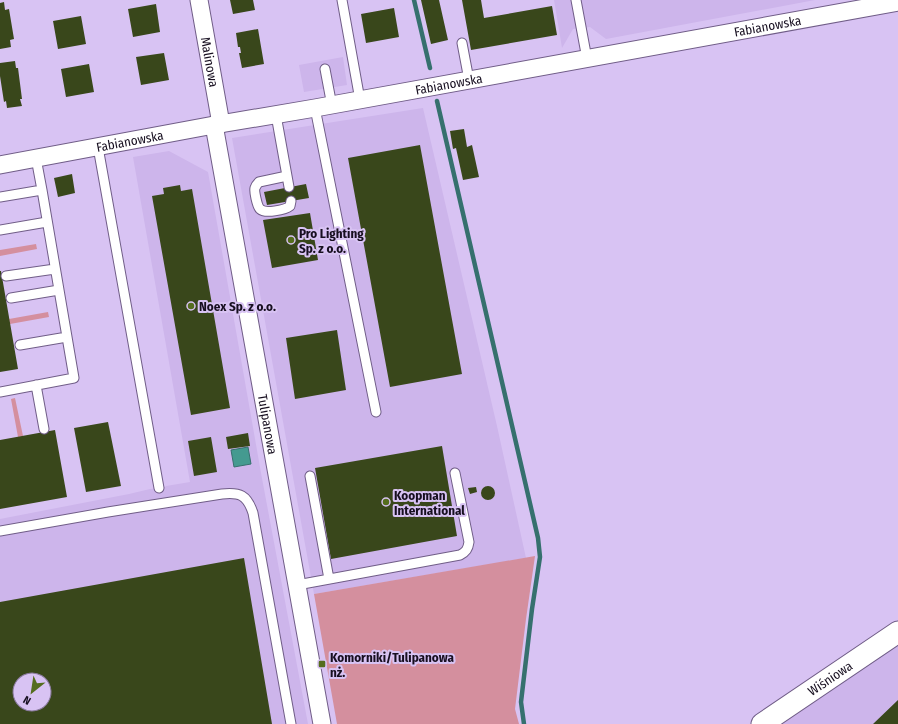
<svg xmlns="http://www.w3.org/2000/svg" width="898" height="724" viewBox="0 0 898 724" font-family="'Fira Sans Condensed',sans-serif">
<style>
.built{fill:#cdb5eb;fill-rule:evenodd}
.green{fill:#d48f9e}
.water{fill:#449a90;stroke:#36706e}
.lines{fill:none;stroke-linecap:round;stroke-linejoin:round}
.stream{stroke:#36706e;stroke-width:4.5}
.building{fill:#39471b;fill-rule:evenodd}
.service-casing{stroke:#705d87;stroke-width:11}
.minor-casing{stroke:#705d87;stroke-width:19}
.tertiary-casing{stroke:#705d87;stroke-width:23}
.service{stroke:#fff;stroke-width:9}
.minor{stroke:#fff;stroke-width:17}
.tertiary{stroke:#fff;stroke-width:21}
.poi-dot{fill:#556d1e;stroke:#d8c3f3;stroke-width:1.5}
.labels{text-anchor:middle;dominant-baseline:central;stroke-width:4;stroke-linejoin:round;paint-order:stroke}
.street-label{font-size:13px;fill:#170f20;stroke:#d8c3f3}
.poi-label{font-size:13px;font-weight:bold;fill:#170f20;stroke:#d8c3f3;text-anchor:start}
</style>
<rect width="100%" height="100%" fill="#d8c3f3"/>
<path class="built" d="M554,0H815L606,39L590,27L573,29L562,48Z
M343,57L347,85L304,92L299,65Z
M423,108L497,426L526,558L314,594L232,138Z
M169,151L208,172L261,473L308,724H0V519L129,494L150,489L159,488L165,487L166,486L190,482L133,157ZM20,680H44V704H20Z
M898,644V724H781Z"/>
<path class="green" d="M36,244L37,249L0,256V250Z
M48,312L49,317L10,324L9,319Z
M15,398L23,436L18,437L11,399Z
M535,556L526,619L515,709L519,724H337L314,594Z"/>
<path class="water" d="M248,447L251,464L234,467L231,450Z"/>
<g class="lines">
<path class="stream" d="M414,0L430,68
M437,101L538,538L540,557L532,609L521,702L524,724"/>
</g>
<path class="building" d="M230,0H253L255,10L233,14Z
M421,0H439L448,40L431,44Z
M462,0H481L484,18L552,6L557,35L471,50Z
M4,2L5,10L9,9L14,39L10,40L11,47L0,49V3Z
M156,4L160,32L133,37L128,9Z
M394,8L399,37L366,43L361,14Z
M81,16L86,44L58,49L53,21Z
M258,29L264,64L242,68L239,53H241L240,47H238L236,33Z
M164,53L169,80L141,85L136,57Z
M15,61L16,68H18L22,99H20L22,106L7,108L6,101L4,102L0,76V63Z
M89,64L94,92L66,97L61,69Z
M464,129L467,147L472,145L479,177L463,180L456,148L453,149L450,131Z
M420,145L462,374L390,387L348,158Z
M72,174L75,193L58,197L54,178Z
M306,184L309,198L267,205L264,192Z
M180,185L181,191L192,189L230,408L191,415L152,196L164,194L163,188Z
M310,213L318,260L272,268L263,220Z
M0,271H1L18,369L0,372Z
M337,330L346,390L295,399L286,338Z
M108,422L121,486L86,492L74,428Z
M55,430L67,497L0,509V440Z
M248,433L250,446L228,449L226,437Z
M211,437L217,472L194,476L188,441Z
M442,446L457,536L331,559L315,468Z
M481 493a7 7 0 1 1 14 0a7 7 0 1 1-14 0Z
M476,487L477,492L470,494L468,488Z
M244,558L272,724H0V602ZM20,680H44V704H20Z
M898,700V724H873Z"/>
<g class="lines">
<g class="service-casing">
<path id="service" d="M342,0L360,100
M576,0L587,59
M462,43L469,80
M325,69L332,106
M315,108L376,412
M276,115L289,187
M98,147L159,488
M287,176L259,182C257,184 256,185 255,188C254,191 257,206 260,209C265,214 285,210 290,206L291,201
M0,197L42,190L36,158
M0,230L47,222
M6,276L55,269
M11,298L59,290
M20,345L67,337
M36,385L44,429
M0,392L74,378L42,190
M310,476L329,579
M0,531L108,512L222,494C240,492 247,495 253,513L291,724
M297,585L460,555C466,552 468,549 469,542L455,473"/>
</g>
<g class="minor-casing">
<g id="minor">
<path id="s1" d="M199,0L221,124"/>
<path id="s2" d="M214,125L322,724"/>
<path id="s3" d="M0,165L214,125L315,108L898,2"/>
</g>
</g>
<g class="tertiary-casing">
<g id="tertiary">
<path id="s4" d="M762,724L898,632"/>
</g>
</g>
<use href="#service" class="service"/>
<use href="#minor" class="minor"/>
<use href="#tertiary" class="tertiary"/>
</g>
<g class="poi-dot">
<circle cx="291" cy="240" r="4"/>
<circle cx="191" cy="306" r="4"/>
<circle cx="386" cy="502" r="4"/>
<rect x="318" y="660" width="8" height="8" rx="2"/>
</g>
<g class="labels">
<g class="street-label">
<text stroke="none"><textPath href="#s3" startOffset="780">Fabianowska</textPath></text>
<text stroke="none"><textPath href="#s1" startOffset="63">Malinowa</textPath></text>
<text stroke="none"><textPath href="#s3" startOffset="456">Fabianowska</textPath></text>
<text stroke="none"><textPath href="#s3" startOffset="132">Fabianowska</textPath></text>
<text stroke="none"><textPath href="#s2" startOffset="304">Tulipanowa</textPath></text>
<text stroke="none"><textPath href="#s4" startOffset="82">Wiśniowa</textPath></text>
</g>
<g class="poi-label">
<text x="299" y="233">Pro Lighting<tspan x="299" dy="15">Sp. z o.o.</tspan></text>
<text x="199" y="306">Noex Sp. z o.o.</text>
<text x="394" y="495">Koopman<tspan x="394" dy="15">International</tspan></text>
<text x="330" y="657">Komorniki/Tulipanowa<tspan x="330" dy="15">nż.</tspan></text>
</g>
</g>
<g transform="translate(32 692) rotate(210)"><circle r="19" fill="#d8c3f3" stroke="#8b7b9f"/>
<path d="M0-3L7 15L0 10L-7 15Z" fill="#556d1e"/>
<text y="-6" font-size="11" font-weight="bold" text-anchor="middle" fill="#170f20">N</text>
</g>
</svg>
